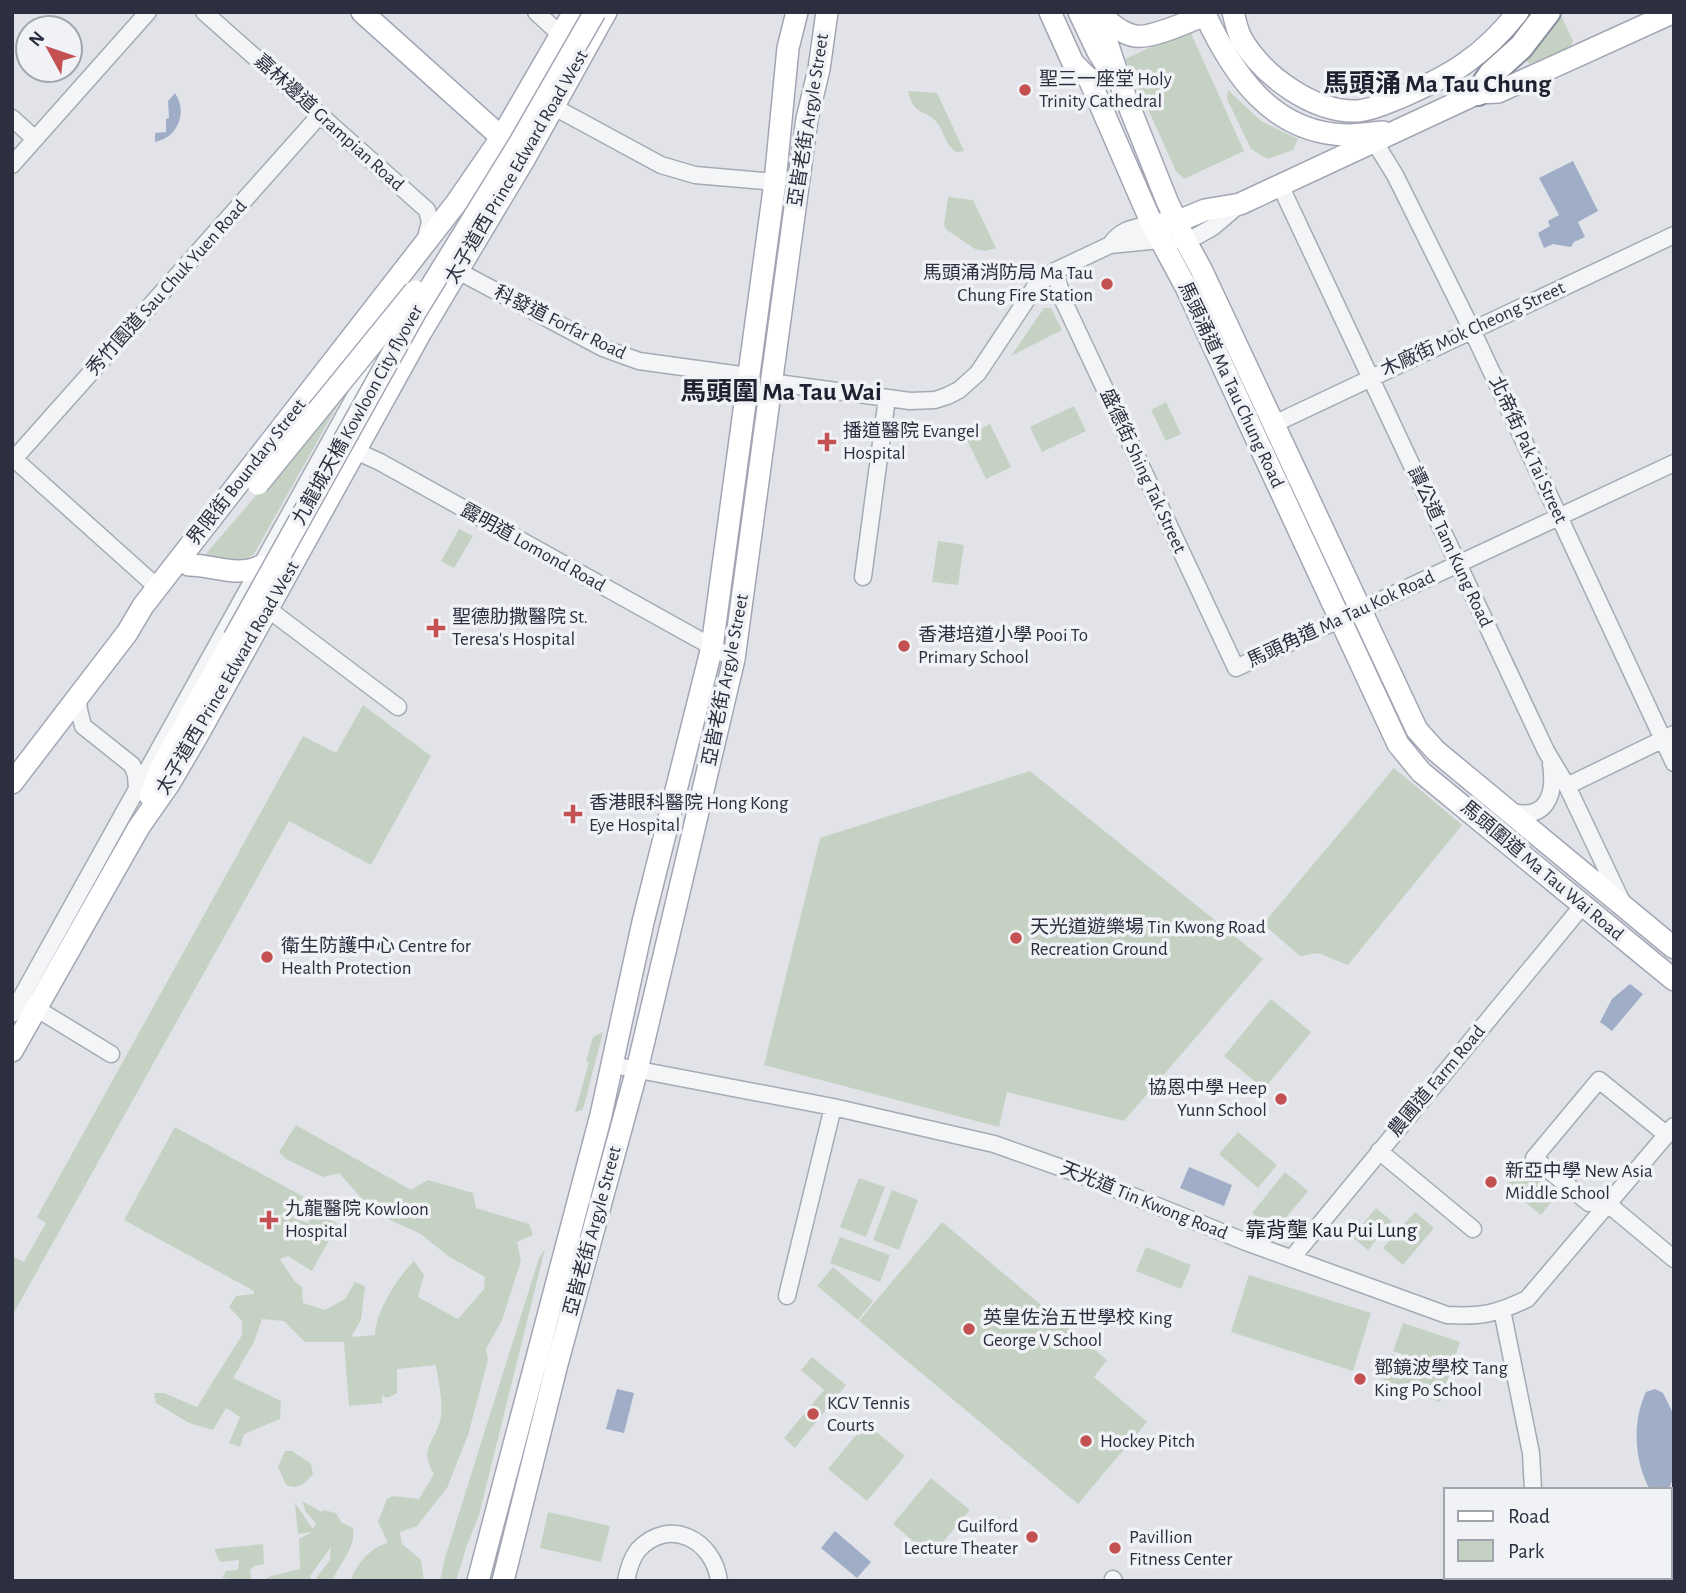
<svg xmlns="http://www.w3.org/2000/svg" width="1686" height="1593" viewBox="0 0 1686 1593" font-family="'Alegreya Sans','Noto Sans TC',sans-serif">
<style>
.green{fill:#c5d2c3}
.water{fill:#9fadc6}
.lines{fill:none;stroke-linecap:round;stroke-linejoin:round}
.minor-casing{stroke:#a7a9b3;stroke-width:19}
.major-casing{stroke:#a2a6b4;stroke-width:24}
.highway-casing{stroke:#8a8f9e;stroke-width:28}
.minor{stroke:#f4f5f7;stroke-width:16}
.major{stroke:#fff;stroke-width:21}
.highway{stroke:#fff;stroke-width:24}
.major-bridge-casing{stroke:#a2a6b4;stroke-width:24;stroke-linecap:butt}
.major-bridge{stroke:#fff;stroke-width:21}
.poi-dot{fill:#c45152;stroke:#f1f2f6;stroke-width:2.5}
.labels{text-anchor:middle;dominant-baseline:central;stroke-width:7;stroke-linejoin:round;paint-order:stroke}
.poi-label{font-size:19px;fill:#2b2f3f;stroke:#f1f2f6;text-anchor:start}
.street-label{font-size:19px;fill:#2b2f3f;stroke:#f1f2f6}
.neighbourhood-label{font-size:21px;fill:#1d2130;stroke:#f1f2f6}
.district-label{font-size:26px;font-weight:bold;fill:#1d2130;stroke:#f1f2f6}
</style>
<rect width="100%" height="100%" fill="#e1e3e9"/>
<path class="green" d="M1559,12L1573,41L1570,48L1529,64L1527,60L1542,41L1552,19Z
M1189,29L1244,151L1184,179L1176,171L1125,59Z
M1228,90L1261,121L1298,139L1293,150L1268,159L1251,149L1227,99Z
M908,91L937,93L964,151L957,152C945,146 945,134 938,124C928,109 913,117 908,91Z
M948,197L973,200L996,248L986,251L975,249L947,230L944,225Z
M1044,308H1051L1062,330L1011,356Z
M345,392L254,554C239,568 222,560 205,555Z
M1166,402L1181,434L1166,441L1151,410Z
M1074,406L1086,431L1042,452L1030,427Z
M990,424L1011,467L986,479L965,436Z
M459,529L473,536L454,568L441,561Z
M938,541L964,545L958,585L932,582Z
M363,705L431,756L371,865L289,821L12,1316V1260L14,1257L24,1262L46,1223L37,1217L303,736L336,753Z
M1394,768L1462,825L1348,965L1318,953L1300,956L1263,924Z
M1030,771L1263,959L1124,1121L1007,1092L999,1127L764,1065L820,838Z
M1271,999L1311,1032L1264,1089L1224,1056Z
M603,1032L584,1106L582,1110L575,1112L589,1062L586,1061L593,1037Z
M296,1125L411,1190L428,1180L473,1193L476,1208L529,1224L533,1235L517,1242L521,1261L502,1320L486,1349L488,1360L468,1435L447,1488L417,1526L400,1532L402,1544L421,1560L424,1581H351C355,1565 372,1546 388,1543L378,1522L387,1499L393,1496L419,1499L434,1474C417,1448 438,1439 441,1416C443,1400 438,1380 436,1365L397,1369V1393L387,1398L382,1395V1403L349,1406L344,1342H305L284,1321L262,1319L254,1342L233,1378L281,1401L280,1419L244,1434L240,1447L229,1443L240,1417L226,1408L213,1430L189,1423L156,1403L154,1393H164L197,1407L242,1335V1321L229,1307L236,1296L254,1294V1291L124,1220L175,1127L304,1197L293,1218L308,1223L314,1211L338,1224L312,1271L288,1256L280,1259L295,1282L302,1287L303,1303L325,1310L345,1299L355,1282L365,1286L361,1320L351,1337L375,1335C375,1313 398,1276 414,1261L424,1275L418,1297L458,1319L484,1289L485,1277L448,1256L421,1234L390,1220L365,1202L339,1173L323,1177L286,1159L279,1152Z
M1238,1132L1277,1165L1258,1188L1219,1154Z
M1521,1166L1557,1195L1541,1215L1505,1186Z
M1285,1172L1308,1191L1275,1231L1252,1213Z
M859,1178L885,1187L866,1237L840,1227Z
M892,1190L918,1200L899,1250L873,1240Z
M1376,1208L1392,1221L1368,1250L1352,1237Z
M1415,1212L1434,1228L1403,1265L1383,1248Z
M942,1222L1107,1360L1094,1377L1147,1422L1078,1504L859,1321Z
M840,1237L890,1255L880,1282L830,1263Z
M1146,1247L1191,1265L1181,1289L1136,1271Z
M545,1249L479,1515L467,1545L456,1581H440L445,1558L539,1258Z
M833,1267L873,1301L858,1320L817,1286Z
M1249,1275L1371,1313L1353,1371L1231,1332Z
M1403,1323L1460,1342L1450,1371L1393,1351Z
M1392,1354L1450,1373L1440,1402L1382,1382Z
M812,1357L846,1385L795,1448L784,1438L824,1390L801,1370Z
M866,1423L905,1456L867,1501L828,1469Z
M285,1451H292L311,1464L313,1474C305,1483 299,1490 286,1485L278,1467Z
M931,1478L970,1510L931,1556L893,1524Z
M302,1501L322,1512L323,1510L336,1513L341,1522L353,1528C357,1546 339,1565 332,1581H314L330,1560L331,1547L310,1576L312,1581H262L271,1576L300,1569L299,1539L312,1532L298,1534L295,1503L313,1529L316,1523L306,1512Z
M548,1512L610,1526L601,1562L540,1548Z
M263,1544L264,1564L254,1566L250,1570L251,1578L254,1581H232L231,1579L222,1578L226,1571L238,1570L239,1560L220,1562L214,1549Z
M1493,1577H1659L1652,1581H1489Z"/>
<path class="water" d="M175,93C188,112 178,138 155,142V133L166,132V119L169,118L168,101Z
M1573,161L1598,211L1578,222L1585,237L1574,242L1571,247L1553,244L1544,248L1538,233L1550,226L1548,221L1559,215L1539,178Z
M1630,984L1643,994L1612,1031L1600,1022L1612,999Z
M1189,1167L1232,1185L1224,1206L1180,1188Z
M617,1389L634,1393L624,1433L606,1429Z
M1655,1389L1663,1393L1674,1415V1477L1668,1490H1650C1634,1461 1632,1421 1646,1392Z
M835,1531L871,1562L857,1578L821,1548Z"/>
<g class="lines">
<g class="minor-casing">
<path id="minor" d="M204,12L427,210L430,222L425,241
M536,12L561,35
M554,107L661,165L695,175L775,182
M12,118L35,139
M1374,141L1395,175L1472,330L1674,763
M12,165L148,12
M1280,185L1546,751L1567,786L1622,902
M1110,245C1121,229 1133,228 1152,224
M458,271L603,348L639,361L748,376
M1055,271L1063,300L1236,668L1674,463
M770,382L910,401L935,400L947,396L959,390L978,373L1035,287L1055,271L1110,245L1160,240H1185L1197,236L1213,227L1240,204
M1274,424L1674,235
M347,447L380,462L734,659
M12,457L157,587
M14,459L319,116
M863,577L887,398
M268,609L398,707
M78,697L79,710L83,726L132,765L136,775L137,789
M1567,786L1674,734
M1508,811C1546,822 1556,796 1551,764
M29,1004L111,1054
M12,1014L363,382L368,369L371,345
M613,1065L833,1107L994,1144L1076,1173L1246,1242L1447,1315C1482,1317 1495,1314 1527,1299L1674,1126
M1379,1151L1473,1229
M1608,1204L1589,1203L1534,1158L1599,1080L1667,1135
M1608,1204L1674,1259
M1292,1258L1583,905
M787,1296L833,1107
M1502,1310L1531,1453L1533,1490
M1113,1579L1114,1581
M626,1581C628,1570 631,1559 638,1550C669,1516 714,1540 719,1581
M1467,1581L1473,1577"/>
</g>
<g class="major-casing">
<path id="major" d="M362,12L511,146
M1050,12L1073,63L1089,79L1152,224L1186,287L1398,744L1421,772L1674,980
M1079,12L1098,52L1107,66
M1097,12L1123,91L1167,201L1185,240L1201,269L1417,730L1436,751L1674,948
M1098,12C1108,21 1121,34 1135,36C1151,39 1190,21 1205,15
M1204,12C1232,73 1271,133 1346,135C1358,135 1371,133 1383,132
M1233,12C1235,20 1237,30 1241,38C1262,75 1313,113 1358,111C1372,110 1386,103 1399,98C1450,76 1483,57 1518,12
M1164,223L1176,222L1205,210L1240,204L1478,93L1498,92L1674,12
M189,565C215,565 236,578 261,566
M12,783L127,633L143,606L457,202L501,138L574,12
M150,796L160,769L234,638
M12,1051L139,827L169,784L200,731L421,332L525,158L606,12
M478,1581L601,1115L643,922L712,647L775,182L788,48L797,12
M503,1581L557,1364L637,1070L734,659L795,208L807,119L819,69L827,12"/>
</g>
<g class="highway-casing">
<path id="highway" d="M1478,93L1491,74L1521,47L1548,12"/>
</g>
<use href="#minor" class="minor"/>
<use href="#major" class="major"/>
<use href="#highway" class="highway"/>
<g class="major-bridge-casing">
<path id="major-bridge" d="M258,484L415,291
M234,638L416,311L519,144L595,12"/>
</g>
<use href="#major-bridge" class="major-bridge"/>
</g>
<g class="poi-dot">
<circle cx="1025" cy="90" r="7"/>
<circle cx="1107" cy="284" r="7"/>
<path d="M823.5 431.5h7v7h7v7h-7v7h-7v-7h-7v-7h7z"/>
<path d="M432.5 617.5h7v7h7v7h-7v7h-7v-7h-7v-7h7z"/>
<circle cx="904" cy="646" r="7"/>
<path d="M569.5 803.5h7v7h7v7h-7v7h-7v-7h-7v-7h7z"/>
<circle cx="1016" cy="938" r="7"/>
<circle cx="267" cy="957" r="7"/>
<circle cx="1281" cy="1099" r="7"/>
<circle cx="1491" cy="1182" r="7"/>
<path d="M265.5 1209.5h7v7h7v7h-7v7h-7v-7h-7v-7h7z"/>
<circle cx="969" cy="1329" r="7"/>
<circle cx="1360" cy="1379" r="7"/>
<circle cx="813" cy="1414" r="7"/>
<circle cx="1086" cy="1441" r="7"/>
<circle cx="1032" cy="1537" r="7"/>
<circle cx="1115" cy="1548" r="7"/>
</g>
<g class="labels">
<g class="poi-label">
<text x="1039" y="79">聖三一座堂 Holy<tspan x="1039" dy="22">Trinity Cathedral</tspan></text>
<text x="1093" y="273" text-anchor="end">馬頭涌消防局 Ma Tau<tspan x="1093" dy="22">Chung Fire Station</tspan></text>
<text x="843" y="431">播道醫院 Evangel<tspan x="843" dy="22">Hospital</tspan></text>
<text x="452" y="617">聖德肋撒醫院 St.<tspan x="452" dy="22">Teresa's Hospital</tspan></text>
<text x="918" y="635">香港培道小學 Pooi To<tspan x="918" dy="22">Primary School</tspan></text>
<text x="589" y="803">香港眼科醫院 Hong Kong<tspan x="589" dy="22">Eye Hospital</tspan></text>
<text x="1030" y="927">天光道遊樂場 Tin Kwong Road<tspan x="1030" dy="22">Recreation Ground</tspan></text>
<text x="281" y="946">衛生防護中心 Centre for<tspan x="281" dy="22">Health Protection</tspan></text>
<text x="1267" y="1088" text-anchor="end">協恩中學 Heep<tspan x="1267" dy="22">Yunn School</tspan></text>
<text x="1505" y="1171">新亞中學 New Asia<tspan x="1505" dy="22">Middle School</tspan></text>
<text x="285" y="1209">九龍醫院 Kowloon<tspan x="285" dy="22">Hospital</tspan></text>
<text x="983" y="1318">英皇佐治五世學校 King<tspan x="983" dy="22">George V School</tspan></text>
<text x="1374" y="1368">鄧鏡波學校 Tang<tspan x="1374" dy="22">King Po School</tspan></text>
<text x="827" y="1403">KGV Tennis<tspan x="827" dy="22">Courts</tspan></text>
<text x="1100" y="1441">Hockey Pitch</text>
<text x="1018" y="1526" text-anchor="end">Guilford<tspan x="1018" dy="22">Lecture Theater</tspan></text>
<text x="1129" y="1537">Pavillion<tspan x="1129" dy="22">Fitness Center</tspan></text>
</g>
<g class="street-label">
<text transform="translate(809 120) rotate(-81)">亞皆老街 Argyle Street</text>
<text transform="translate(329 123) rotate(42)">嘉林邊道 Grampian Road</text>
<text transform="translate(517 167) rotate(-60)">太子道西 Prince Edward Road West</text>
<text transform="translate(167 288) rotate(-48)">秀竹園道 Sau Chuk Yuen Road</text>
<text transform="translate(560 323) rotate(26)">科發道 Forfar Road</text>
<text transform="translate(1473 329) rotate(-25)">木廠街 Mok Cheong Street</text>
<text transform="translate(1231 385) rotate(65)">馬頭涌道 Ma Tau Chung Road</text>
<text transform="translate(358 415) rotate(-61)">九龍城天橋 Kowloon City flyover</text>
<text transform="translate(1528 450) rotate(65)">北帝街 Pak Tai Street</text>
<text transform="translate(1143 471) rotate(65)">盛德街 Shing Tak Street</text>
<text transform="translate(247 472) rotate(-52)">界限街 Boundary Street</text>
<text transform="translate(1450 547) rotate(65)">譚公道 Tam Kung Road</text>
<text transform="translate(533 548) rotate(29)">露明道 Lomond Road</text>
<text transform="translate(1341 619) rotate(-25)">馬頭角道 Ma Tau Kok Road</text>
<text transform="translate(228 678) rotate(-60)">太子道西 Prince Edward Road West</text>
<text transform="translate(726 680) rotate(-79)">亞皆老街 Argyle Street</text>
<text transform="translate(1542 871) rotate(40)">馬頭圍道 Ma Tau Wai Road</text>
<text transform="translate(1437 1081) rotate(-50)">農圃道 Farm Road</text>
<text transform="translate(1144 1201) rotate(22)">天光道 Tin Kwong Road</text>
<text transform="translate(593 1231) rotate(-75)">亞皆老街 Argyle Street</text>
</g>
<g class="neighbourhood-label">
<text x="1331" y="1230">靠背壟 Kau Pui Lung</text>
</g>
<g class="district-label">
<text x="1437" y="84">馬頭涌 Ma Tau Chung</text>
<text x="781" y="392">馬頭圍 Ma Tau Wai</text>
</g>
</g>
<rect width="1686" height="1593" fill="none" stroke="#2b2f3f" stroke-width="28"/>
<rect x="1444" y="1488" width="228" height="91" fill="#f1f2f6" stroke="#a2a4ad" stroke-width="2"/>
<rect x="1458" y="1511" width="35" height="10" fill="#ffffff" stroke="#a2a4ad" stroke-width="2"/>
<text x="1508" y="1523" font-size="21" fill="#2b2f3f">Road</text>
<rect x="1458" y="1540" width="35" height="21" fill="#c5d2c3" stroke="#a2a4ad" stroke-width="2"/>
<text x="1508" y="1558" font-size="21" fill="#2b2f3f">Park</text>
<g transform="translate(49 49) rotate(310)"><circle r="33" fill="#f1f2f6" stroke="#a2a4ad" stroke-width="2"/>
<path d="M0-5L12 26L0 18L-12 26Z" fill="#c45152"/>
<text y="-10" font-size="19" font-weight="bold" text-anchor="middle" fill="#2b2f3f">N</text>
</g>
</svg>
